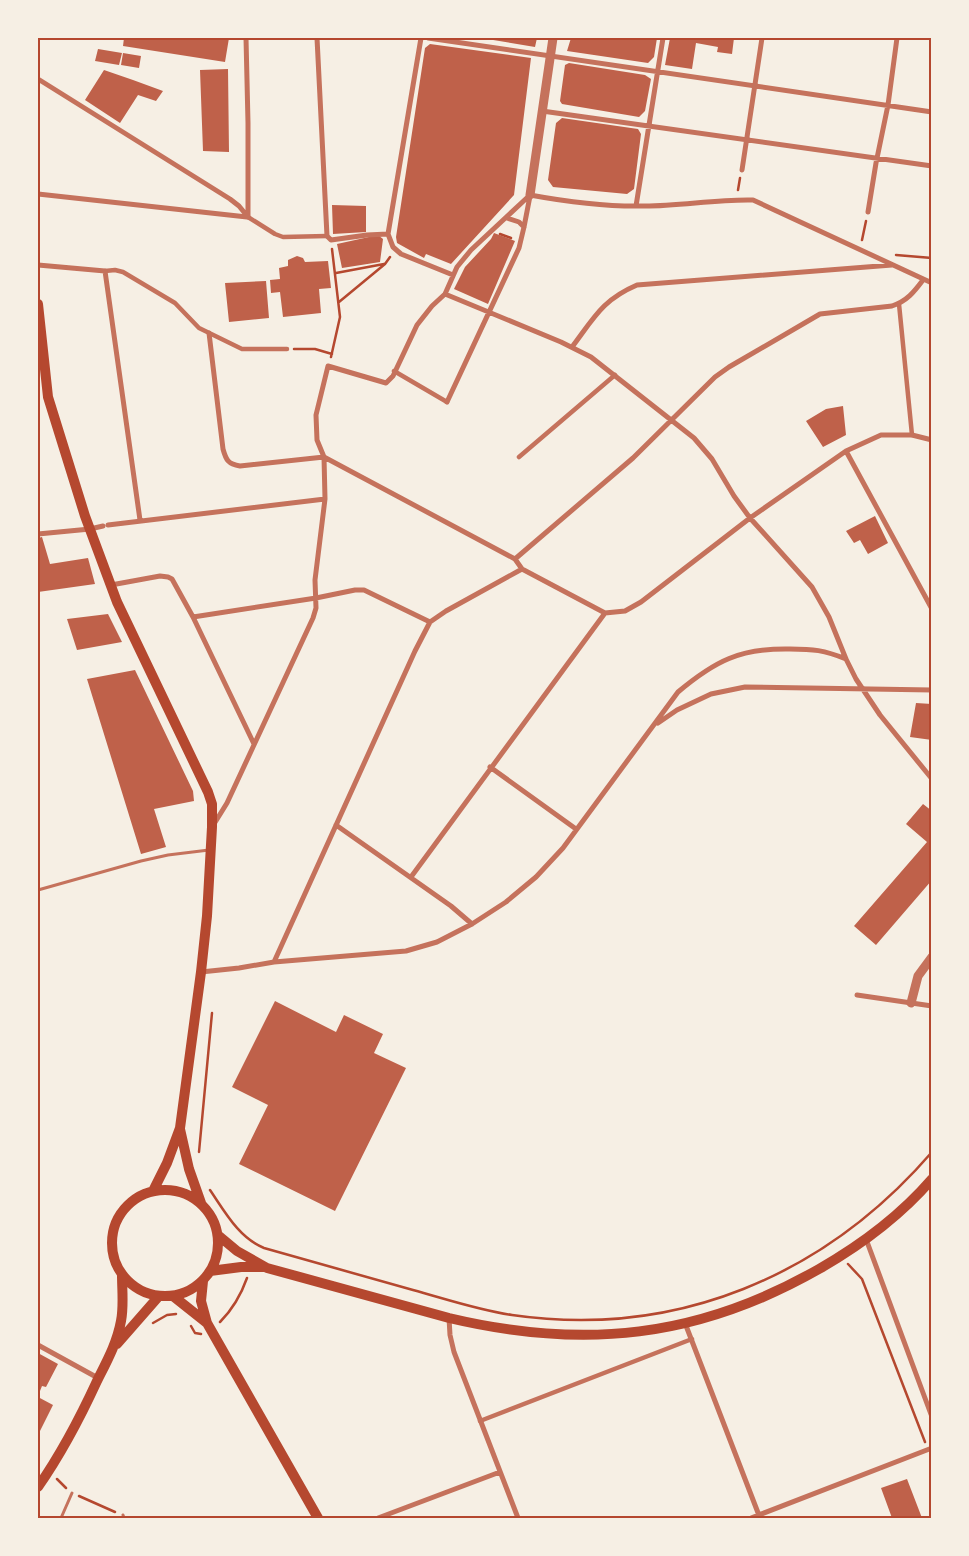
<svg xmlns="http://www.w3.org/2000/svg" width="969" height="1556" viewBox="0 0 969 1556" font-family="Ubuntu,sans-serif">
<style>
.building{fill:#bf614a}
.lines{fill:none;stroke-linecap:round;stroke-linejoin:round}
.path{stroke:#b5482f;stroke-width:2.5}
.service{stroke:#c5725c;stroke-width:3}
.pedestrian{stroke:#c5725c;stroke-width:4.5}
.minor{stroke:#c5725c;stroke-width:5}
.tertiary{stroke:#c5725c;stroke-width:9}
.secondary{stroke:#b5482f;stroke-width:10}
.neatline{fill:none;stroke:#b5482f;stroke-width:2}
</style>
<rect width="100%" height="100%" fill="#f6efe4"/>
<path class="building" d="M124,38H229L225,62L123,46Z
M481,38H537L535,47Z
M571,38H657L654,57L648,63L567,51Z
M670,38L701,39L734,38L732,54L717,52L718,47L696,43L692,69L665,65Z
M430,44L531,58L514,195L451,264L426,254L424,258L397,243L396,237L425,48Z
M98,49L122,53L119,65L95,61Z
M123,53L141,56L139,68L121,65Z
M569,63L645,75L651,79L645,111L639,117L562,104L560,101L565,65Z
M228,69L229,152L203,151L200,70Z
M104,70L133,80L163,91L156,101L138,95L120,123L85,100Z
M562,118L638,129L641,134L634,189L627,194L553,187L548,180L556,123Z
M332,205L366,206V232L333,234Z
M494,233L515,241L488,304L454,289L465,267L491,239Z
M378,235L383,239L380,262L342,268L337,244Z
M297,256L303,258L305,262L328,261L331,288L319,289L321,313L283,317L280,292L271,293L270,280L280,279L279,268L288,266V260Z
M266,281L269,318L229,322L225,283Z
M843,406L846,435L823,447L806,421L826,409Z
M875,516L888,543L868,554L860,540L854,543L846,531Z
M42,537L50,564L88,558L95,584L38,592V538Z
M108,614L122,642L77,650L67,619Z
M135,670L193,791L194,801L154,809L166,847L141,854L87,679Z
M916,703L932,704V740L910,737Z
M923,804L932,811V880L876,945L854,926L927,842L906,824Z
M275,1001L336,1032L344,1015L383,1034L374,1053L406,1068L335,1211L239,1164L268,1105L232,1087Z
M38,1353L58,1364L46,1387L42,1386L38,1396Z
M38,1397L53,1405L38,1435Z
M907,1479L922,1518H892L881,1488Z"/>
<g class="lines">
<path class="path" d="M738,190L740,178
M500,234L511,238
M862,240L866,221
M896,255L932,258
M336,273L384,264
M339,302L385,264L390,257
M294,349H315L332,354
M331,357L340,317L332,249
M199,1152L212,1013
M210,1190C225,1212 239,1238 264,1248C314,1262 363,1276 413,1290C446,1299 478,1310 512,1315C676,1339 825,1276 932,1152
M848,1264L862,1279L925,1442
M220,1322C233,1309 241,1295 247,1278
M153,1323L167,1315L176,1314
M191,1326L195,1333L201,1334
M57,1479L66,1488
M79,1496L115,1512"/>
<path class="service" d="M38,890L141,861L168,855L209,850
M123,1515L124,1518
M61,1518L72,1493"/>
<path class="pedestrian" d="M248,217L275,234L283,237L327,236
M105,271L115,270L123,272L175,303L199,328L242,349H287
M899,304L912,435
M394,371L447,402
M519,457L615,375
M480,1421L692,1339"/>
<path class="minor" d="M246,38L248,123V217
M317,38L327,236L331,240L367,235L388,234
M421,38L388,234L393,247L401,254L453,275
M428,38L932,112
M38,79L230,199L239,206L248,217
M542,111L932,166
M742,170L762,38
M38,194L247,217
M530,195C568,202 606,207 645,206C681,206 717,199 753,200L932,283
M636,206L663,38
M868,212L876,163L888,105L897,38
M507,218L519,222L524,227
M38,265L105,271L140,520
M445,294L561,342L591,357L694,438L712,459L734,496L750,518L812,587L829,617L846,659L856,679L880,715L932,779
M209,333L223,449C226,460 228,464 240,466L324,457
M572,347C594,318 602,300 637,285L892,265
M447,402L519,248L524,227L530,196
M846,451L932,609
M324,457L515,559L522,569L605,613
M108,525L325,499
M38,534L90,529L103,526
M515,559L633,458L715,377L729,367L820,314L892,306C907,301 914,292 923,280
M111,585L160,576L168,577L172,579L193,617L254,744
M193,617L316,598L355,590H364L430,622
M658,723L677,710L711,694L745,687L932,690
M490,767L576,829
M214,824L227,803L313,618L316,608L315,580L325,499L324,457L317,440L316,415L328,366L386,383L393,376L417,325L432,306L445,294L457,267L471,250L530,195
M336,825L451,906L472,924
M411,877L605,613L625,611L641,602L750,518L846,451L881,435H912L932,440
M274,962L415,651L430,622L446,611L522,569
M201,972L239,968L274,962L406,951L437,942L472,924L506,902L536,877L563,848L678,692C715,661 740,648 790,649C813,649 824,650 846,659
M857,995L932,1006
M866,1239L932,1417
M449,1318L450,1335L454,1352L518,1518
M685,1323L760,1518
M38,1345L98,1378
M378,1518L500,1472
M751,1518L932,1448"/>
<path class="tertiary" d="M530,195L553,38
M911,1003L918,976L932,957"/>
<path class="secondary" d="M38,304L48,397L85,516L117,602L208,792L212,804V827L207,916L201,972L180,1128L167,1163L153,1191
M180,1129L189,1169L201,1203
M112 1243a53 53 0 1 1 106 0a53 53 0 1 1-106 0Z
M219,1236L237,1251L267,1268L449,1318C584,1350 698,1338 819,1269C861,1245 900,1216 932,1179
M210,1271L241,1267H264
M203,1281L201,1301L207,1323L318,1518
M173,1296L207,1323
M117,1344L159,1296
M38,1487C61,1454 80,1418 97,1381C107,1361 117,1343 121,1321C124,1306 122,1290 122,1275"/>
</g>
<rect width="969" height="1556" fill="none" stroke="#f6efe4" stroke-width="78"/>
<rect x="39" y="39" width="891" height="1478" class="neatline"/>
</svg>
